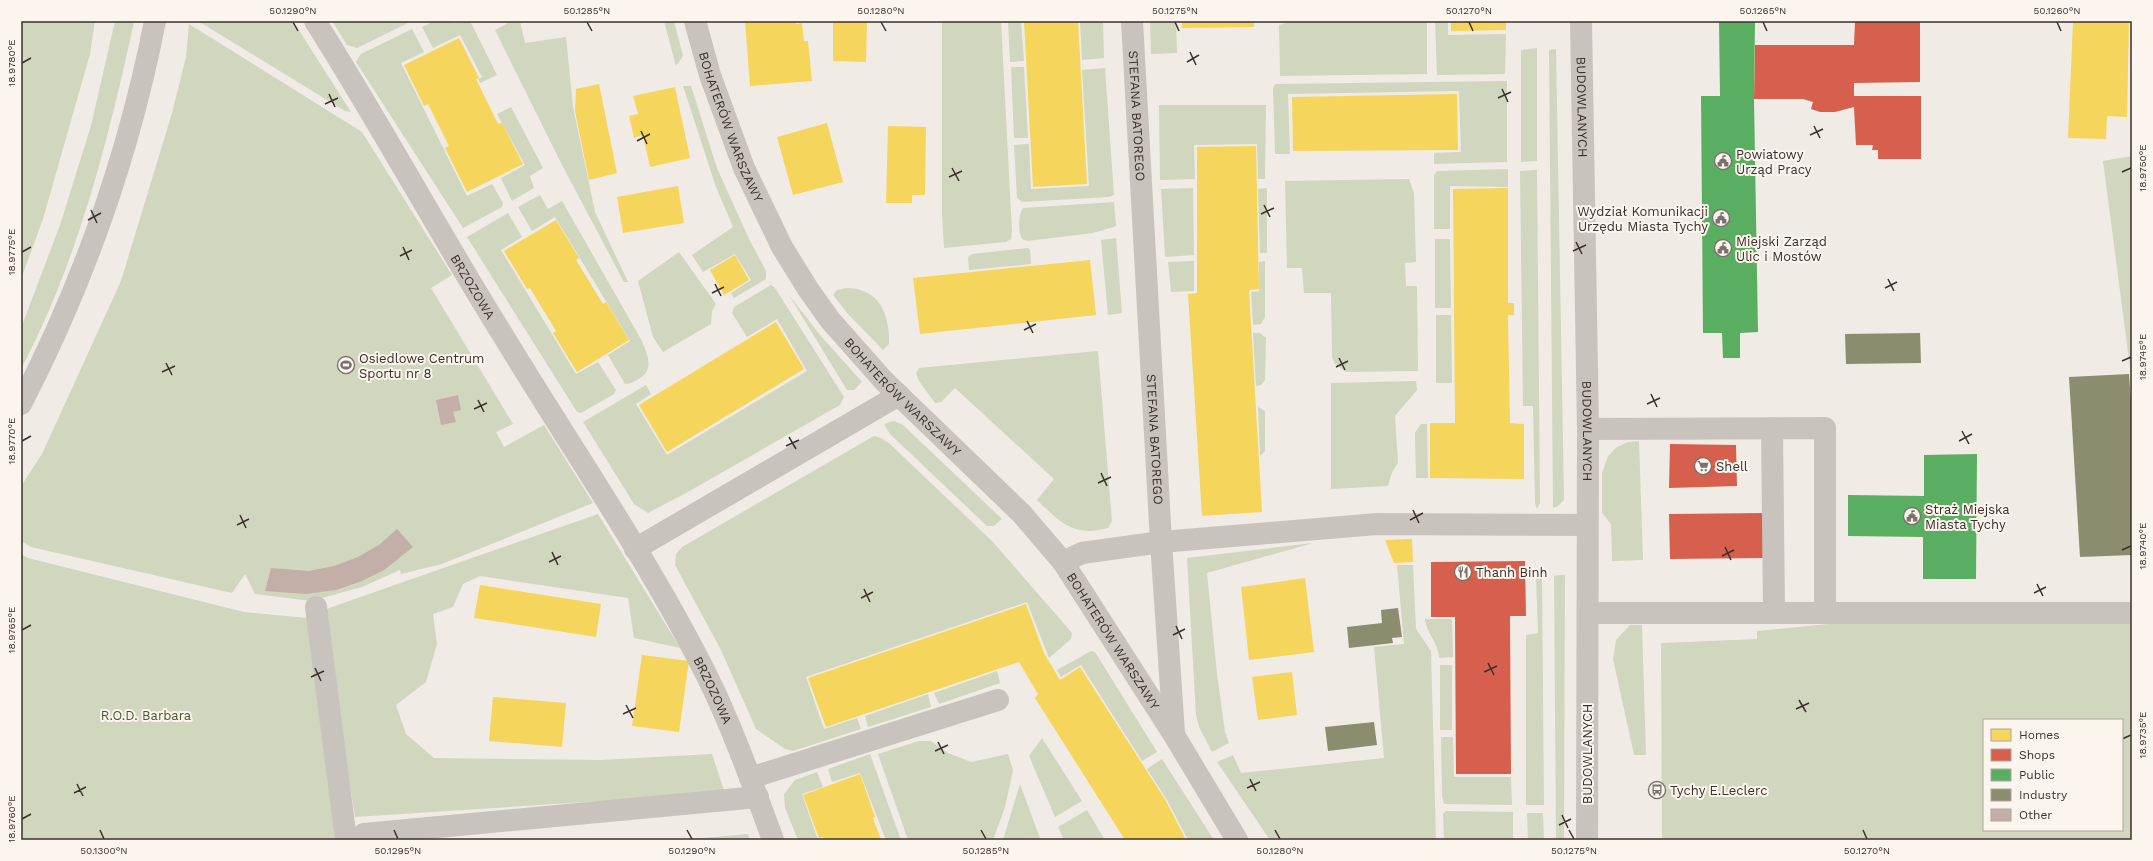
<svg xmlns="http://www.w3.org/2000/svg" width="2153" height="861" viewBox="0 0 2153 861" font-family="'Work Sans',sans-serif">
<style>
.green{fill:#d1d6bf;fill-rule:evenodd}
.homes{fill:#f6d55c}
.shops{fill:#d6604d}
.public{fill:#5aae61}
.industry{fill:#8c8c6e}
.building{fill:#c3afa7}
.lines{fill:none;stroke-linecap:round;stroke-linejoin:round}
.minor{stroke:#c9c3be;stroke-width:22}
.ticks{fill:none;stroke:#3b302b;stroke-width:1.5}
.labels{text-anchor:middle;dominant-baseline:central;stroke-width:4;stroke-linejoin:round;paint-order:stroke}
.street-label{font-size:13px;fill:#3b302b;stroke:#fbf5ee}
.poi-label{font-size:13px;fill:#3b302b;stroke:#fbf5ee;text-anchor:start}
.park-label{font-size:13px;fill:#4a5a2e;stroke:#fbf5ee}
.neatline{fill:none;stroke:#3b302b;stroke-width:1.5}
.ticks-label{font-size:10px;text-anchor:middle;fill:#3b302b}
</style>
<rect width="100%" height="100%" fill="#f0ebe5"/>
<path class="green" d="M21,21H95L90,54L43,219L21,279Z
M115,21L134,22C108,141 78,261 21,369V328L60,225L91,126Z
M198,21H293L351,112L345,111Z
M332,21H410V22L357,48L347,45Z
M434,21H451L453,23L470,21L497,75L480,83L478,79L482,77L460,35L433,48L422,27Z
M512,21H520L525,43L566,37L573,107L595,212L628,282H624L562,165L495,30Z
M664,21H674L683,56L676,66Z
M942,21H1001L1012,232L1011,239L1006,242L944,248L942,215Z
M1008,21H1021L1024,61L1010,62Z
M1080,21H1103L1104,58L1082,60Z
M1150,21H1176L1177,53L1151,54Z
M1293,21H1427V74L1280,76L1279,25Z
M1435,21H1448V35L1506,34L1505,74L1437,75Z
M189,24L362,132L452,275L431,288L513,424L496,432L504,447L544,425L593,503L442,564L401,574L400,570L362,587L311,601L255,594L245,574L232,593L31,547L21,541V486L42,454L121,281L172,113L186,57Z
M412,29L424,52L401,63L467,196L492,184L503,203L502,207L463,228L356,62L361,54Z
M1537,48V161L1521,162V50Z
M1556,49L1564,500L1558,506L1553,508L1549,50Z
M1011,67H1024L1028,138H1014Z
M1105,68L1114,195L1109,197L1022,202L1017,198L1014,145L1029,144L1031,189L1089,186L1082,70Z
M1507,81V162L1434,164V153L1461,152L1459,91L1288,94L1290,154H1275L1273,88L1275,84Z
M683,86H691L717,168L749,239L766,271V279L734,298L731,293L751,280L735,254L703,272L692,255L733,227L716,187Z
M1159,105H1266L1265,179H1258L1257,144L1194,145L1195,179L1160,180Z
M511,107L543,168L530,176L534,188L512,201L501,178L525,165L497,114Z
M2132,156V383L2103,161Z
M1508,169V187L1450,186V229H1434V175L1437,171Z
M1537,170L1540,503L1537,509L1535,503L1533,406H1523L1520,171Z
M1409,179L1414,193L1416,262L1405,263L1406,286H1417L1418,371L1346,372L1335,364L1332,357L1331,293H1304L1302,268H1287L1285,181Z
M1193,188L1194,255L1165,257L1161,189Z
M1267,188V253H1260L1258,189Z
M540,195L548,209L562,201L642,341C648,356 655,371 637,380C633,382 630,384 625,384L608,355L630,341L555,217L532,231L518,207Z
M1114,202L1116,225L1114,227L1093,233L1027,241L1022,239C1018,232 1018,215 1023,208Z
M508,213L522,237L501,250L576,374L598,362L616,390L614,394L581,413L577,412L467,237Z
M1116,238L1122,313L1108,315L1101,240Z
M1435,239H1450L1451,308H1435Z
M1028,248L1030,250L1031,264L969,270L968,257L972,254Z
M679,252L716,304L712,311L711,324L663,352L653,337L638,281Z
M1194,261V291L1171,292L1168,262Z
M1265,261V317L1261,324L1253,325L1251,292L1259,291V262Z
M771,285L775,288L844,397L840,405L686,493L648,513L634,504L583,422L646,385L651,394L636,404L667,455L807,371L777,319L747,337L732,313L734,307Z
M846,288C879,288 890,314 889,344L883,350L848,314L833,295L837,290Z
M789,295L820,335L862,382L854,390H847Z
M1436,315H1451L1452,383H1436Z
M1253,333H1260L1266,338L1265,380L1261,385L1256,386Z
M1098,351L1112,521L1108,528C1074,538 1060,522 1037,500L1054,479L955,388L941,402L935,403L919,381L916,373L919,368Z
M1416,381L1417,390L1395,416L1398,463L1392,472L1388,486L1331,489V383Z
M1258,407L1265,411V451L1260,456Z
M894,421L903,425L1002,519L994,526H987L890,434L884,424Z
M1421,424H1427L1428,478H1416L1415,433Z
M874,436L881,438L890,444L993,542L1072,633L1071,639L1049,658L1027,602L806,677L824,729L857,718L861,729L793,751L785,749L756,729L721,650L675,565L676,554L682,547Z
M1639,441L1643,560L1612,561L1611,524L1602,513V473L1608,456L1617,447L1628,442Z
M598,514L680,648L634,638L628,598L480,576L463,584L453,607L433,614L437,644L426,682L396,705L406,734L434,758L600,760L712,754L725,793L355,817L323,614L329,608Z
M1313,543L1207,573L1217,674L1225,732L1229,743L1212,752L1199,727L1196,715L1187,558Z
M21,554L28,558L244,612L308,618L335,840H21Z
M1397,565H1413L1416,629L1431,651L1436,840H1270L1217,762L1233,755L1241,773L1384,758L1374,647L1404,644Z
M1560,575H1565L1564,840H1556L1554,576Z
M1536,577H1542L1544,805H1526V635L1538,633Z
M1425,619H1452L1453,657L1439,658C1438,641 1427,635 1425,619Z
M1868,620L2132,623V840H1662L1661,643L1757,639V631ZM1984,720H2122V830H1984Z
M1630,625H1642L1646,755H1634L1613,659L1616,640Z
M1091,651L1095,652L1157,752L1142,761L1081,665L1061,677L1057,670Z
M1440,665H1452V730H1440Z
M997,671L1000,683L939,704L934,693Z
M928,694L931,707L868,727L865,716Z
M1441,737H1453L1454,777H1511L1512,805L1444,804L1442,796Z
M1042,738L1082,801L1055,817L1029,756Z
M919,741H931L948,753L971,762L1008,754L1013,770L1005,807L993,840H908L878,754Z
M870,754L901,840H886L860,773L832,782L828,769Z
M1162,759L1214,840H1188L1167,800L1147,769Z
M817,772L823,787L802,794L818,840H798L785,808L784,794L795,780Z
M1020,784L1040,838L1003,840Z
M1087,810L1105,840H1064L1058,827Z
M1446,811L1513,812V840H1444L1443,814Z
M1527,813H1543L1544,840H1528Z
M748,834L750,840H682Z"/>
<path class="homes" d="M745,21H796V24L802,23L804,41H808L812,81L750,86Z
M1024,21H1078L1087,184L1033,187Z
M1182,21H1254V27L1182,28Z
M1451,21H1506V30L1451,31Z
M2073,21H2129L2127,117L2107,116L2106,139L2068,138Z
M833,22H867L866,62L833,61Z
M459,38L479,78L476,79L498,124L502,123L523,164L467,192L445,148L449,146L428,104L424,106L404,65Z
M599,84L617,173L589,180L575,111L576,89Z
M675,87L690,158L650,167L643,135L634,138L629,116L638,114L633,96Z
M1457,94L1458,150L1293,151L1292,97Z
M827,123L843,182L793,195L777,137Z
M888,126L926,127L925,195H912V203H886Z
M1256,146L1259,289L1249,290L1262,512L1202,516L1188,294L1197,293V147Z
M678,186L684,223L623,233L617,197Z
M1508,188V303H1514V315H1508L1510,423L1524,424V479L1430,478V423H1455L1453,189Z
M556,220L579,258L576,260L603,304L606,302L629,340L577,372L553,333L556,331L530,288L527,289L504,251Z
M735,255L749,280L724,295L710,270Z
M1090,260L1096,315L920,334L913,278Z
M776,322L804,369L667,452L639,405Z
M1412,539L1413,562L1394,563L1385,540Z
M1305,578L1314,652L1249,660L1241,587Z
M480,585L601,604L596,637L474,618Z
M1026,604L1044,653L1060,680L1080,667L1166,801L1186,840H1125L1035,698L1038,694L1019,662L826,727L808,678Z
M642,655L689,661L679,732L632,726Z
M1292,672L1297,715L1258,720L1252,677Z
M493,697L566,703L562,747L489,741Z
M860,774L875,817L873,818L881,840H825L823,837L819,838L803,795Z"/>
<path class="shops" d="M1855,21H1920V82L1854,83V96H1921V159H1878V150H1872L1873,145H1856L1854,107L1835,112H1820L1811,109L1813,102L1803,99H1754L1755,45H1854Z
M1670,444L1736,445L1737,486L1669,488Z
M1764,513V558L1670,559L1669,514Z
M1525,561L1526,616H1510L1511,774H1456L1455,617H1431V562Z"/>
<path class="public" d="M1719,21H1755L1754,99L1758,332L1740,333V358H1723L1722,333H1703L1701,96H1720Z
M1977,454L1976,579H1923V537L1848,536V495L1924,496V455Z"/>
<path class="industry" d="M1920,333L1921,363L1846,364L1845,334Z
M2129,374L2132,418V555L2080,557L2069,377Z
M1398,608L1402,637L1392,638L1393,643L1349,648L1347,627L1382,623L1381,610Z
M1374,722L1377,745L1328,751L1325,727Z"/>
<path class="building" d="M458,395L461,410L453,412L456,422L441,425L436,400Z
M397,529L413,547L384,570L362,581L336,590L306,594L265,591L271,568L309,571L334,566L358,557L379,545Z"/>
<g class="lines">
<g class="minor">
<path id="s1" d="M315,21C381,125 439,233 504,337C572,449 647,557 706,674C732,726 753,785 773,840"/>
<path id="s2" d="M695,21L710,75L744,168L782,247L808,289L830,320L884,381L1022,514L1063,562L1174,735L1237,840"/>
<path id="s3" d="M1132,21L1161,542L1174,733"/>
<path id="s4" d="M1581,21L1588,429L1587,840"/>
<path d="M21,404C83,284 129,154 155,21"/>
<path d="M1772,428L1774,612"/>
<path d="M1588,429L1825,428V612"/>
<path d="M635,549L899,395"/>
<path d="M1063,562L1082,553L1161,542L1377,524L1586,525"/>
<path d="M316,607L346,840"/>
<path d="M1588,613H2132"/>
<path d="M750,778L998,700"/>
<path d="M364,834L758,797"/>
</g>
</g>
<path class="ticks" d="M293,22L298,31M587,22L592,31M881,22L886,31M1175,22L1179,31M1469,22L1473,31M1763,22L1767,31M2057,22L2061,31M1190,52L1196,65M1187,62L1199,55M22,63L31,58M1502,89L1508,102M329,94L335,107M1498,98L1511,92M325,104L338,98M1814,126L1820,138M641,131L647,144M1810,135L1823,129M637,141L650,134M952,168L959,181M2122,172L2131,168M949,177L962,171M1264,205L1270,217M91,210L97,223M1261,214L1274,208M88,220L101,213M1576,242L1582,254M403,247L409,260M1573,251L1586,245M22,252L31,247M400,256L412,250M1888,279L1894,291M715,284L721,296M1885,288L1897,282M712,293L724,287M1027,321L1033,333M1024,330L1036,324M1339,358L1345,370M2122,361L2131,357M166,363L172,375M1336,367L1348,361M162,372L175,366M1651,394L1657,407M478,400L484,412M1647,404L1660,398M474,409L487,403M1962,431L1969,444M789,437L796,449M22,441L31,436M1959,441L1972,434M786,446L799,440M1101,473L1107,486M1098,483L1111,477M1413,510L1419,523M240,515L246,528M1410,520L1423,513M237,525L249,519M1725,547L1731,560M2122,550L2131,546M552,552L558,565M1722,556L1734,550M549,562L561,556M2037,584L2043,596M864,589L870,602M2034,593L2046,587M861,598L873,592M1176,626L1182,639M22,630L31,625M1173,635L1185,629M1488,663L1494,675M315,668L321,681M1484,672L1497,666M311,677L324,671M1799,700L1806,712M626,705L633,718M1796,709L1809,703M623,714L636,708M2122,739L2131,735M938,742L944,754M935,751L948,745M1250,779L1256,791M77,784L83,796M1247,788L1260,782M74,793L86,787M1562,815L1568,828M22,819L31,814M1559,825L1571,819M100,830L104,839M394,830L398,839M687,830L692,839M981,830L986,839M1275,830L1280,839M1569,830L1574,839M1863,830L1867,839"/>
<defs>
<g id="civic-ring" transform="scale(0.9)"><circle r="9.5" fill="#fbf5ee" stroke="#7a716c" stroke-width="1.5"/><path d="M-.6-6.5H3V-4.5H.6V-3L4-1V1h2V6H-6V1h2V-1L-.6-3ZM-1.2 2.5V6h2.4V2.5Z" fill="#7a716c"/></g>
<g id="stadium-ring" transform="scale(0.9)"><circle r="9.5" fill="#fbf5ee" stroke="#7a716c" stroke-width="1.5"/><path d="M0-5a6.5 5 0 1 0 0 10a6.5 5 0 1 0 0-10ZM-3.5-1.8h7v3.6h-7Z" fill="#7a716c"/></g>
<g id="supermarket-ring" transform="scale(0.9)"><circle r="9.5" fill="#fbf5ee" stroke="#7a716c" stroke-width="1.5"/><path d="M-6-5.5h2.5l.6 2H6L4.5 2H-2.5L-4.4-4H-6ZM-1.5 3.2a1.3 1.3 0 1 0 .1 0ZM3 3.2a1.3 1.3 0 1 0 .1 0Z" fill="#7a716c"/></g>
<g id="restaurant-ring" transform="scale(0.9)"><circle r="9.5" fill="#fbf5ee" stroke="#7a716c" stroke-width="1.5"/><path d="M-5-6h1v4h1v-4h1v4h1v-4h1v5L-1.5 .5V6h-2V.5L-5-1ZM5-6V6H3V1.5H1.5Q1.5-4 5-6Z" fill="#7a716c"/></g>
<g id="bus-ring" transform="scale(0.9)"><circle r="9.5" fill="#fbf5ee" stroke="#7a716c" stroke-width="1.5"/><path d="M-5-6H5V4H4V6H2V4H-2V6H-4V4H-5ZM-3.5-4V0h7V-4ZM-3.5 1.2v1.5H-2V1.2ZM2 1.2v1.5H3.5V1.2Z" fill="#7a716c"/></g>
</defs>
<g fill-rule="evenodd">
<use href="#civic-ring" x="1723" y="161"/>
<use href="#civic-ring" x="1721" y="218"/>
<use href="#civic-ring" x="1723" y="248"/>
<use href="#stadium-ring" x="346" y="365"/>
<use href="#supermarket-ring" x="1703" y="466"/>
<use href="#civic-ring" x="1912" y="516"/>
<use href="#restaurant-ring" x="1463" y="572"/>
<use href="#bus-ring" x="1657" y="790"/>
</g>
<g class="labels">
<g class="street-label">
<text stroke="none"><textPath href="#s4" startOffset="86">BUDOWLANYCH</textPath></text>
<text stroke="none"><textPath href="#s3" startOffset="95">STEFANA BATOREGO</textPath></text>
<text stroke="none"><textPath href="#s2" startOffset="112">BOHATERÓW WARSZAWY</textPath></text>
<text stroke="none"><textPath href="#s1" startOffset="309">BRZOZOWA</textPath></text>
<text stroke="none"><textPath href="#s2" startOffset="436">BOHATERÓW WARSZAWY</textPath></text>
<text stroke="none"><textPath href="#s4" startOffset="410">BUDOWLANYCH</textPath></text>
<text stroke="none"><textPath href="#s3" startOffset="419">STEFANA BATOREGO</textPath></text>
<text stroke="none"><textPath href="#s2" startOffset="760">BOHATERÓW WARSZAWY</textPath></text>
<text stroke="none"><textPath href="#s1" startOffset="779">BRZOZOWA</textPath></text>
<text transform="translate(1587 754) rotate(-90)">BUDOWLANYCH</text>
</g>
<g class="poi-label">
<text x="1736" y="154">Powiatowy<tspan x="1736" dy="15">Urząd Pracy</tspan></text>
<text x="1708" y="211" text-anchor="end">Wydział Komunikacji<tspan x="1708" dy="15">Urzędu Miasta Tychy</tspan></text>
<text x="1736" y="241">Miejski Zarząd<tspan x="1736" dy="15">Ulic i Mostów</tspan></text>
<text x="359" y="358">Osiedlowe Centrum<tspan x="359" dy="15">Sportu nr 8</tspan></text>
<text x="1716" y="466">Shell</text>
<text x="1925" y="509">Straż Miejska<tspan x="1925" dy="15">Miasta Tychy</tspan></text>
<text x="1476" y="572">Thanh Binh</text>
<text x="1670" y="790">Tychy E.Leclerc</text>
</g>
<g class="park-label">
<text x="146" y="715">R.O.D. Barbara</text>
</g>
</g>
<rect width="2153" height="861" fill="none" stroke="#fbf5ee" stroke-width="44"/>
<rect x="1983" y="719" width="140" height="112" fill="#fbf5ee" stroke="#aea6a0"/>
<rect x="1991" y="729" width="20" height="12" fill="#f6d55c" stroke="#aea6a0"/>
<text x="2019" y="739" font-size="12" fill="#3b302b">Homes</text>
<rect x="1991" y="749" width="20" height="12" fill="#d6604d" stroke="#aea6a0"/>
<text x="2019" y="759" font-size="12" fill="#3b302b">Shops</text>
<rect x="1991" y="769" width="20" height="12" fill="#5aae61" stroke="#aea6a0"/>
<text x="2019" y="779" font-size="12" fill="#3b302b">Public</text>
<rect x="1991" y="789" width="20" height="12" fill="#8c8c6e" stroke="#aea6a0"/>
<text x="2019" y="799" font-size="12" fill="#3b302b">Industry</text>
<rect x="1991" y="809" width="20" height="12" fill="#c3afa7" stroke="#aea6a0"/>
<text x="2019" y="819" font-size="12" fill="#3b302b">Other</text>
<rect x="22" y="22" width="2109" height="817" class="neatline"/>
<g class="ticks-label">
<text x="293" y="14">50.1290°N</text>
<text x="587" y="14">50.1285°N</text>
<text x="881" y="14">50.1280°N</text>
<text x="1175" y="14">50.1275°N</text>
<text x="1469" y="14">50.1270°N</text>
<text x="1763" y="14">50.1265°N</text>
<text x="2057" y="14">50.1260°N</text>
<text transform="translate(11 63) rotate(-90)" y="4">18.9780°E</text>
<text transform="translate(2142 168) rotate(-90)" y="4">18.9750°E</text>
<text transform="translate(11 252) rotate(-90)" y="4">18.9775°E</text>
<text transform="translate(2142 357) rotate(-90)" y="4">18.9745°E</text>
<text transform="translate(11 441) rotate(-90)" y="4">18.9770°E</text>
<text transform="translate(2142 546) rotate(-90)" y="4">18.9740°E</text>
<text transform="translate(11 630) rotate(-90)" y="4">18.9765°E</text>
<text transform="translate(2142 735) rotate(-90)" y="4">18.9735°E</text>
<text transform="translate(11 819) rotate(-90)" y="4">18.9760°E</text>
<text x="104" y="854">50.1300°N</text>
<text x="398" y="854">50.1295°N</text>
<text x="692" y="854">50.1290°N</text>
<text x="986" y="854">50.1285°N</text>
<text x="1280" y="854">50.1280°N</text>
<text x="1574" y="854">50.1275°N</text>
<text x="1867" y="854">50.1270°N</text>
</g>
</svg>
